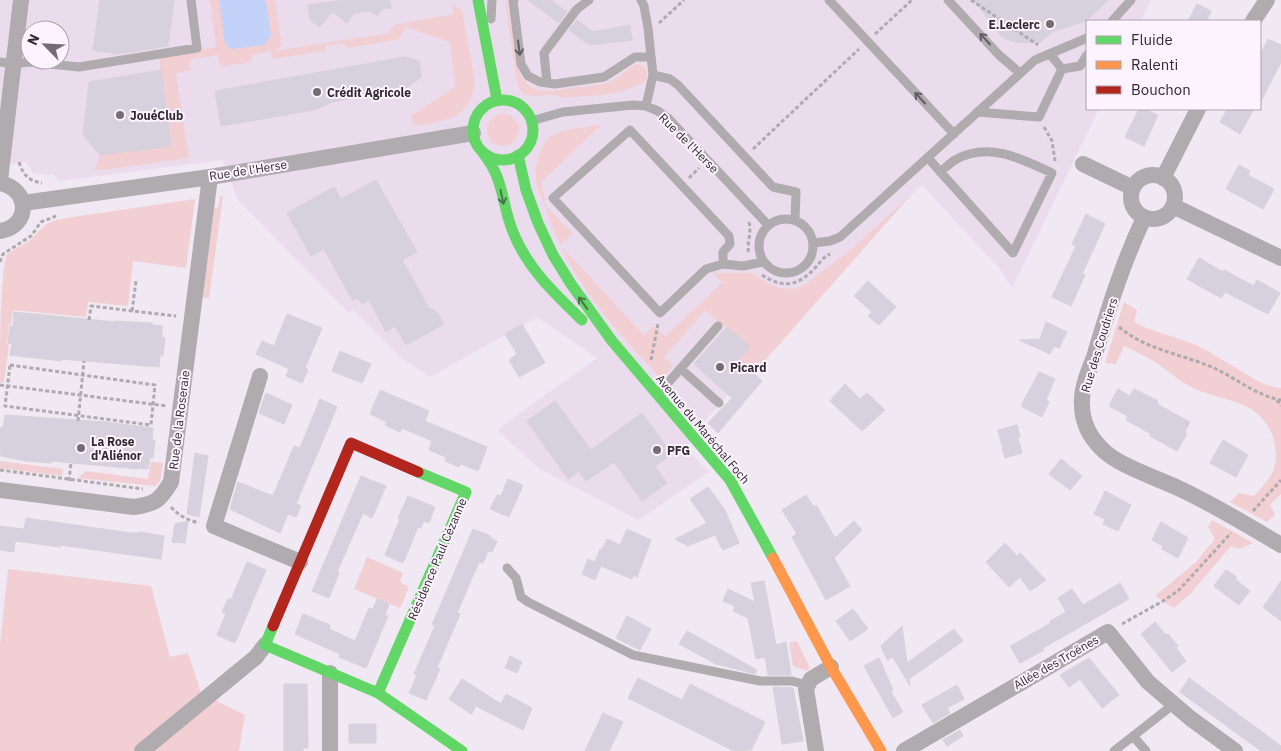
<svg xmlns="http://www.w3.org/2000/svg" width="1281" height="751" viewBox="0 0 1281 751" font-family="'IBM Plex Sans',sans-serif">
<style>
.built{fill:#ebdced;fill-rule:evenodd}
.green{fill:#f1cfd2}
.water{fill:#c2d2f8}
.building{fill:#d7d1dd;stroke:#d6d1da}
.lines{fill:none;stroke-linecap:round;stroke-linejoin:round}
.path{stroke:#afaaaf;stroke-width:3;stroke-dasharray:4 2.5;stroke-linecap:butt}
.lane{stroke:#afabae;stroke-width:9}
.street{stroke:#afabae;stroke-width:16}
.fast{stroke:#63d668;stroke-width:11}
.slow{stroke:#ff974d;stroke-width:11}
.jam{stroke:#b3261e;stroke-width:11}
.oneway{stroke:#635e63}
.oneway2{stroke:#47774a}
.poi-dot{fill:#736c75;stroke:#fdf3ff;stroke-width:2}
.labels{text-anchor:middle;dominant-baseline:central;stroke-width:4;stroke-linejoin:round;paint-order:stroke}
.poi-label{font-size:12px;font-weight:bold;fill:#302a31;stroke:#fdf3ff;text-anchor:start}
.street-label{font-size:12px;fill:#302a31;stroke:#fdf3ff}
</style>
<rect width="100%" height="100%" fill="#f0e8f2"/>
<path class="built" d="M0,0H1151L1141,21H1087V109H1099L1012,288L999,268L922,185L912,194L707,418L686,448L709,472L638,520L540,469L497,430L597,358L537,317L430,377L400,357L353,310L348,312L238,200L223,160L59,181L54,175L33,173L26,162L0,166ZM30,30H60V60H30Z"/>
<path class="green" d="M210,0H275L282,46L274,51L389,33L394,25L453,14L452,5L462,10L475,83C468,122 445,120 413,126L411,116L455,87L450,42L405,27L400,39L346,48L345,43L326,46V51L272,59L271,51L251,55L252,62L220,67L218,55L189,60L191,70L176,73L189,158L94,171L100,155L171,145L159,58L216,47Z
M505,0H507L518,69C529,99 552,91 576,87C588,86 600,86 611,81C620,77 627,68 637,64C646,65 648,72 646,80C622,97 590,95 562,98C547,88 522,109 516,78Z
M487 130a16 16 0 1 1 32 0a16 16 0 1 1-32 0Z
M602,124L541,182L546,206L573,234L560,245L644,335L654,326L665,336L722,283L713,273H752L767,283L779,288L794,289L806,284L854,247L912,194L753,374L739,359L749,346L728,327L722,326L705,310L664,358L673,366L662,380C640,355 616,331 597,305C573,274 555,237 543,201C540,194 537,186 536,179C534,166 540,146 550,137C561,129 588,127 602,124Z
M220,196H223L209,298L199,297L211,207L218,208Z
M195,199L186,268L133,261L128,306L88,302L86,317L13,310L11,324H9L7,344L9,345L4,382H0C0,359 0,270 7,255C12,249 23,246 29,241C44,229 39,225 60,219Z
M1124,302L1137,310L1134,322C1154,333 1175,336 1196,345C1214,354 1231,365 1249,376C1259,382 1269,387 1281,388V494L1270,505L1275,515L1267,522L1230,502L1239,493L1254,496C1261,488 1270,479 1274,469C1281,441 1268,416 1243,405C1226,398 1206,395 1189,386C1177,379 1167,370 1155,362C1145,356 1135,351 1124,346L1116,364L1105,363Z
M0,461L63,469L62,476L0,468Z
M151,462L163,463L160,481L155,486L78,478L86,471L148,479Z
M1212,520L1253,543L1240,549L1231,546L1191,593L1174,608L1155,596L1196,562L1215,539L1208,527Z
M367,557L403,573L400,582L409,587L400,608L354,589Z
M8,569L151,586L170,657L188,653L201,693L245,715L239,751H0V644Z
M797,641L810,668L807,671L793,666L789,643Z"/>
<path class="water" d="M219,0H266L271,36L264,45L232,49L225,44Z"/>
<path class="building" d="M100,0H174L168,46L119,54L93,50Z
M344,0H390L391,8L382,9L377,16L370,11L354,13L347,23L332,12L320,27L310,20L308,5Z
M528,0H551L567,12L559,23Z
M974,0H1108L1086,21L1052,32L1040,43L1014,42L1004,38L999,34Z
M1197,4L1211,11L1207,21H1188Z
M577,20L593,32L630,25L632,40L589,45L569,30Z
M1268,39L1281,45V62L1260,103V55Z
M404,57L419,61L421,77L405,89L332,102L314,110L221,126L215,91Z
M161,70L171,146L100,155L83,135L89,82Z
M1139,109H1144L1158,115L1144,146L1125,137Z
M1227,109H1254L1240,134L1220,122Z
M1239,165L1250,171L1248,175L1274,189L1263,209L1226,189Z
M376,180L417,252L402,260L429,308L437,312L444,324L406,345L395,326L386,332L369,300L362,304L358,298L353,301L324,249L311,256L287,213L334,187L341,199Z
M1086,214L1105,224L1082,274L1085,275L1071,306L1052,297L1076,246L1072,244Z
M1199,258L1223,272L1224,270L1254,286L1257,280L1280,293L1268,314L1225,292L1221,298L1187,279Z
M868,281L896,307L879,325L868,316L872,312L854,296Z
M14,312L115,322V321L152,323V325L162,326V337L165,338L163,355H160L159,367L61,359V361L10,355L12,344L8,343L10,326H13Z
M287,314L322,328L305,368L308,370L302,383L286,376L289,369L256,354L262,341L274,346Z
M1046,322L1067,332L1059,348L1054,346L1050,354L1019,340L1040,339Z
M522,324L545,363L519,377L509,360L517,354L505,334Z
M727,327L750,347L739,359L762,381L718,433L708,423L732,398L694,364Z
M340,351L371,364L362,383L332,371Z
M1039,372L1055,379L1046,400L1049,402L1042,417L1021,406Z
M845,384L860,399L867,393L885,410L862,431L830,401Z
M1118,389L1130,396L1134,389L1158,401L1157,404L1190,422L1185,432L1187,434L1177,451L1150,436L1151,434L1126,420L1128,416L1109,406Z
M380,390L429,411L425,421L487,447L478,471L461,464L459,467L445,461L446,457L429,450L432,441L402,428L400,432L385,425L387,422L370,414Z
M266,393L292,405L284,424L259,413Z
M320,399L337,407L296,504L301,506L296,517L288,514L280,533L230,509L238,482L273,496L294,446L300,448Z
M555,401L591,450L642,413L672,454L655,466L667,483L642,501L614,462L586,481L579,471L568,479L527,421Z
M5,415L105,422L153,428L152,440H155L153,458L150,457L148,469L138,468V469L51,461V463L26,461L1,456L0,427L3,428Z
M1017,425L1020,437L1018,438L1022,453L1005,458L998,430Z
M1223,440L1248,455L1236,477L1210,463Z
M195,453L208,456L199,517L187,514Z
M1061,459L1082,476L1070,490L1049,474Z
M361,476L386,486L372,518L363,513L337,572L339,573L329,598L312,591Z
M508,479L523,485L509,517L490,509L497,495L501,496Z
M708,487L725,510L739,543L723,550L715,535L688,546L675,539L707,523L690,499Z
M1105,491L1131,505L1118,531L1103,524L1105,519L1094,514Z
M806,495L813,506H817L835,538L854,521L862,530L834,558L850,586L826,600L792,537L797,534L782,510Z
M408,496L435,507L429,523L424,521L421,528L418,527L403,563L385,555L400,519L398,518Z
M26,518L131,533H139L140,532L164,536L161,559L60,545V547L15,541L14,552L0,550V526L24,529Z
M188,521L185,543L172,542L175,524Z
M1161,522L1188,538L1178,558L1162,549L1163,546L1152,540Z
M473,529L491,536L490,538L497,541L492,552L488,551L483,563L479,562L457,613L460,614L437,668L440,669L426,700L409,693L417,675L414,674L435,626L432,625Z
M627,529L651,540L637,577L634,575L632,579L601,566L595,580L582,574L588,559L595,562L600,549L602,550L607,539L620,545Z
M1005,543L1017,556L1020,553L1046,580L1030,591L1020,577L1009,587L986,562Z
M247,562L266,570L235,643L217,635L226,614L222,612L228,599L231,600Z
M1226,570L1237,577L1235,579L1250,591L1239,605L1214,586Z
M764,581L776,645L786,642L791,675H768L765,657L756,659L748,618L733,611L735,606L723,601L728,589L755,602L751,583Z
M1281,581V621L1263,607Z
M1120,583L1129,599L1043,648L1044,650L1020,663L1010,646L1051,623L1050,621L1066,612L1058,598L1072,589L1083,605Z
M377,599L389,604L385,615L388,616L366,668L339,657L340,654L295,634L303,614L330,625L329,629L355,641L369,608L373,609Z
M853,609L868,629L850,641L836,621Z
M627,616L651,629L640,650L616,638Z
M1155,622L1166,635L1168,634L1178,646L1176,648L1186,661L1172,672L1141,634Z
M902,626L907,663L954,629L963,641L909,679L910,686L893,657L887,660L881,646Z
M687,631L757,670L755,674L716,664L679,644Z
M510,656L522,662L517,673L505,668Z
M879,658L893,690L891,692L903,712L893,718L864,666Z
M1089,658L1119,695L1102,708L1080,679L1069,687L1060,675Z
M638,678L682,700L690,684L765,722L751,750L734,751L628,698Z
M1189,678L1281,746V751H1261L1180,692Z
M462,679L501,704L506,694L532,708L523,730L476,706L471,714L449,699Z
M284,684H307L308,748H303V751H284Z
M957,685L964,699L947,708L950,713L933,723L922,705Z
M773,687L793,688L803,741L782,744Z
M603,713L623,722L609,751H585Z
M349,724H376V743H349Z
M960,730L963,736L947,746L943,740Z"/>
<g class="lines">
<path class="path" d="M971,0L1038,45
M659,23L684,0
M875,34L912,0
M1044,127L1052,141L1055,161
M753,149L859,49
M19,162C23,175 29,181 42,183
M689,178L699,168
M749,222C752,234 746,245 749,253
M0,262L3,254L31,236L41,222L56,216
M762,275C783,289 798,286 815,268C820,263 823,257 830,254
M132,311L136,281
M89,320L91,306L176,316
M1119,327C1146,350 1182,354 1214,368C1236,378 1257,396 1281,400
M651,360L658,324
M10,365L155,385L151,425L5,406Z
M0,385L167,406
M1277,400L1281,406
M78,421L84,361
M0,470L143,489
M69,481L71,462
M171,507C179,516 188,520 199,523
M1253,511L1281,480
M1122,624L1163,601L1179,590L1231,533"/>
<path class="lane" d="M514,0L513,1L521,64L528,76L540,82L555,84L604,77L635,57H651
M641,0L644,6L648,28L653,75L646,106
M829,0L954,134
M948,0L999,55L1020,73
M491,19L492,0
M1112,21L1131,0
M1050,54L1062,69L1080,66L1087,55
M0,62L14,64L29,62L79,67L197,48L191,0
M653,75L670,79L678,85L773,187L796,192L795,220
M547,83L544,53L577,9L589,0
M977,112L1039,117L1062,69
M531,121L563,112L633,105L646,106L658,111L669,119L768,225
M928,158L1013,253L1052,173C1022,159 988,141 955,160C950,163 945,168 940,172
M759 246a27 27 0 1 1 54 0a27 27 0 1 1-54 0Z
M813,243L830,241L840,237L1035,60L1087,38
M723,264L706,269L660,313L553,198L630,130L729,236L730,244L723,252V264L743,266L764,262
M681,369L719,403
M659,393L718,326
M507,568L516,578L521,597L528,602L633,655L760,681H792L807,685
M1133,736L1146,751
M1114,751L1174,704"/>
<path class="street" d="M1253,21L1267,0
M1083,164L1133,188
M1131 197a22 22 0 1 1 44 0a22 22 0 1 1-44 0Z
M1163,178L1198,109
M0,180L21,0
M0,183C30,189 31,226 0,231
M23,203L210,177L473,133
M1173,206L1281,258
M1144,218C1123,262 1108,310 1094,357C1089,370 1082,386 1082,400C1081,419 1088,435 1101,448C1116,465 1157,478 1178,488C1213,504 1247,525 1281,545
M260,376L214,526L300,562
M0,490L134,507C156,504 160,500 171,482L210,177
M330,673V751
M142,751L256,657L265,645
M816,751L806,689L811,679L831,667
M904,751L1108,632L1148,682L1190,718L1235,751"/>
<path class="fast" d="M478,0L497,100
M473 130a30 30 0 1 1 60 0a30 30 0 1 1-60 0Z
M483,153C505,180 501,203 513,232C527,268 555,294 582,320
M518,155L526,190L538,223L553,255L571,284L612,341L730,480L773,558
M273,626L265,645L378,693L462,751
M378,693L466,492L418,472"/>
<path class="slow" d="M773,558L831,667L881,751"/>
<path class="jam" d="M273,626L351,443L418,472"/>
</g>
<defs><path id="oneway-shaft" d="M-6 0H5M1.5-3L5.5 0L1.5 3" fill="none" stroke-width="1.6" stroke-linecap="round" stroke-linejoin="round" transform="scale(1.25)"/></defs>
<g class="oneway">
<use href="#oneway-shaft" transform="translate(985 39) rotate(-133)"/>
<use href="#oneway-shaft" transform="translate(519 48) rotate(83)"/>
<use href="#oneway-shaft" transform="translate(920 98) rotate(-133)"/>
</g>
<g class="oneway2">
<use href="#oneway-shaft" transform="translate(502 197) rotate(78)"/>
<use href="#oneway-shaft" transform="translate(583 303) rotate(-126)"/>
</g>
<g class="poi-dot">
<circle cx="1050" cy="24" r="5"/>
<circle cx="317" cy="92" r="5"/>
<circle cx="120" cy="115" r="5"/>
<circle cx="720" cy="367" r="5"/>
<circle cx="81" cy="448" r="5"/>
<circle cx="657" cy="450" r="5"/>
</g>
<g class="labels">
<g class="poi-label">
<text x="1040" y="24" text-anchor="end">E.Leclerc</text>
<text x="327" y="92">Crédit Agricole</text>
<text x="130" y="115">JouéClub</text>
<text x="730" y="367">Picard</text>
<text x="91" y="441">La Rose<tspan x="91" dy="14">d'Aliénor</tspan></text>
<text x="667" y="450">PFG</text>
</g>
<g class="street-label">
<text transform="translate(689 143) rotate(45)">Rue de l'Herse</text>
<text transform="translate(248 170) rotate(-9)">Rue de l'Herse</text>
<text transform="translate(1099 345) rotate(-73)">Rue des Coudriers</text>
<text transform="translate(179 420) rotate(-83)">Rue de la Roseraie</text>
<text transform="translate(703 429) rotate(50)">Avenue du Maréchal Foch</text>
<text transform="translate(437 559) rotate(-67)">Résidence Paul Cézanne</text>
<text transform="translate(1056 662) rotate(-30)">Allée des Troënes</text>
</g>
</g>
<rect x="1086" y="20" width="175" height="90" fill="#fdf3ff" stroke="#aba3ad"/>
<rect x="1096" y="36" width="25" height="8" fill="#63d668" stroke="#aba3ad"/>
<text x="1131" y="45" font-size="15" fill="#302a31">Fluide</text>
<rect x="1096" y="61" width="25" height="8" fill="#ff974d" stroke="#aba3ad"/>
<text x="1131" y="70" font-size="15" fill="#302a31">Ralenti</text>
<rect x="1096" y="86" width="25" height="8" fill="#b3261e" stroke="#aba3ad"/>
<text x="1131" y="95" font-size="15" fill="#302a31">Bouchon</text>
<g transform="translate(45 45) rotate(294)"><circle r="24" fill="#fdf3ff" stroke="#aba3ad"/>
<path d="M0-4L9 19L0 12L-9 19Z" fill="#736c75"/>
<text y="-8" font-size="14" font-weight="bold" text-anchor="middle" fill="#302a31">N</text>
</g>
</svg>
